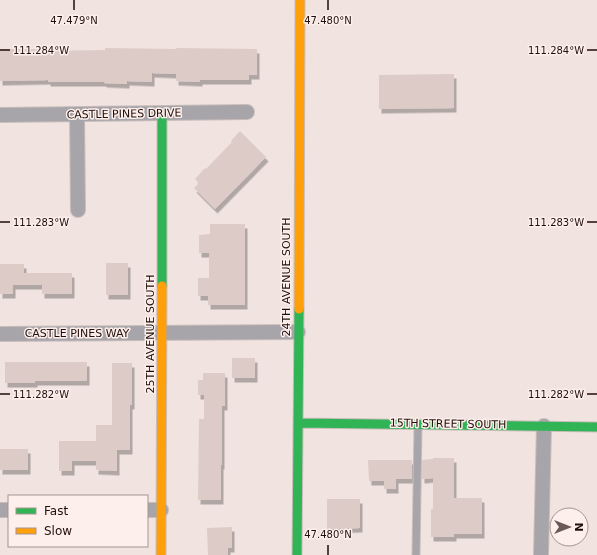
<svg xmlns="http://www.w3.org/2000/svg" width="597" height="555" viewBox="0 0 597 555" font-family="'DejaVu Sans',sans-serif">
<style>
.building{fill:#ddcbc7;filter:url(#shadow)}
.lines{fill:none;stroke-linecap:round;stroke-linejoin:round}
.lane-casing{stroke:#c9bdbb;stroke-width:9}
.street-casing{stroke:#c9bdbb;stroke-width:16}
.fast-casing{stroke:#c9bdbb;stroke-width:11}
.slow-casing{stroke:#c9bdbb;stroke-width:11}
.lane{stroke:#a7a5a9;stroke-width:7}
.street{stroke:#a7a5a9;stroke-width:14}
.fast{stroke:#30b455;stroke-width:9}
.slow{stroke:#ff9f0a;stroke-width:9}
.ticks{fill:none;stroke:#220e09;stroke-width:1.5}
.labels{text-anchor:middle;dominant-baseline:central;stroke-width:3;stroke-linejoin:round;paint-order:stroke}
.street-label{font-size:11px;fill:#220e09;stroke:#fcefec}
.ticks-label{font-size:10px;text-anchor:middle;fill:#220e09;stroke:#fcefec;stroke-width:3;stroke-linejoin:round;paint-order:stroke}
</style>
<defs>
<filter id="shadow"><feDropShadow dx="2.5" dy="4.5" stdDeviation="0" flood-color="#0004"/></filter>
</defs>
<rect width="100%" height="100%" fill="#f0e3e0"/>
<path class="building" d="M105,48L176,49V48L257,49V75H249V80H200V82L176,81V74L152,73V82L127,81V84L104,83V82H48V80L0,81V49H43V51L105,50Z
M454,74V108L379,109V75Z
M240,131L266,157L215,209L194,188L199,183L195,179L205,168L206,169L232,142L231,141Z
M210,224H245V305H208V296H198V278H209V253H199V235L210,234Z
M106,263H128V295H106Z
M0,264H24V273H72V294H42V285H13V294H0Z
M232,358H255V378H232Z
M5,362H87V381H35V383H5Z
M112,363H132V405H130V450H117V471L96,470V461H72V471H59V441H96V425H112Z
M203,373H225V406H222V465H221V500H198L199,419H204V395H198V380H203Z
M0,449H28V470H0Z
M433,458H454V498H482V534H454V537H431V509H433V478L422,479V460L433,459Z
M368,460H412V479H396V489H384V481H369Z
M327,499H360V528L327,529Z
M232,527V548H228V555H208L207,528Z"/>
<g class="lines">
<g class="lane-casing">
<path id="lane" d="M416,555L418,426"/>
</g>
<g class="street-casing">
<path id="street" d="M77,114L78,210
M0,115L247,112
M0,334L298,332
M0,510H9
M147,510H161
M541,555L544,426"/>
</g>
<g class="fast-casing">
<path id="fast" d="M162,286V113
M299,423L597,427
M297,555L299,309"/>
</g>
<g class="slow-casing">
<path id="slow" d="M299,309L300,0
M161,555L162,286"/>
</g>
<use href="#lane" class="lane"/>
<use href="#street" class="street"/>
<use href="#fast" class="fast"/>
<use href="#slow" class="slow"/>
</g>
<path class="ticks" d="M74,0V10M328,0V10M0,50H10M587,50H597M0,222H10M587,222H597M0,394H10M587,394H597M328,545V555"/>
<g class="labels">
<g class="street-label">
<text transform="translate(124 114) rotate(-1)">CASTLE PINES DRIVE</text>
<text transform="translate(286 277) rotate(-90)">24TH AVENUE SOUTH</text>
<text x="77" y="333">CASTLE PINES WAY</text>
<text transform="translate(150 334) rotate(-90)">25TH AVENUE SOUTH</text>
<text transform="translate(448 424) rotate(1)">15TH STREET SOUTH</text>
</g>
</g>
<g class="ticks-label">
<text x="74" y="24">47.479°N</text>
<text x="328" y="24">47.480°N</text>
<text x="556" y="54">111.284°W</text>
<text x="41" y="54">111.284°W</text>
<text x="556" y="226">111.283°W</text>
<text x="41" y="226">111.283°W</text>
<text x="556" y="398">111.282°W</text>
<text x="41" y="398">111.282°W</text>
<text x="328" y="538">47.480°N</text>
</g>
<rect x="8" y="495" width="140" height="52" fill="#fcefec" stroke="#a59591"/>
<rect x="16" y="508" width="20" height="6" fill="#30b455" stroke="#a59591"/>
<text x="44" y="515" font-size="12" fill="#220e09">Fast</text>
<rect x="16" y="528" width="20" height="6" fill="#ff9f0a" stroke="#a59591"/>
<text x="44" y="535" font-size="12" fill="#220e09">Slow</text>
<g transform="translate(569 527) rotate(90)"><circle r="19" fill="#fcefec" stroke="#a59591"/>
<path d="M0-3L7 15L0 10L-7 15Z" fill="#6a5954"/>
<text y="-6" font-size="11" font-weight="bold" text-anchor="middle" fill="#220e09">N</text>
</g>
</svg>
